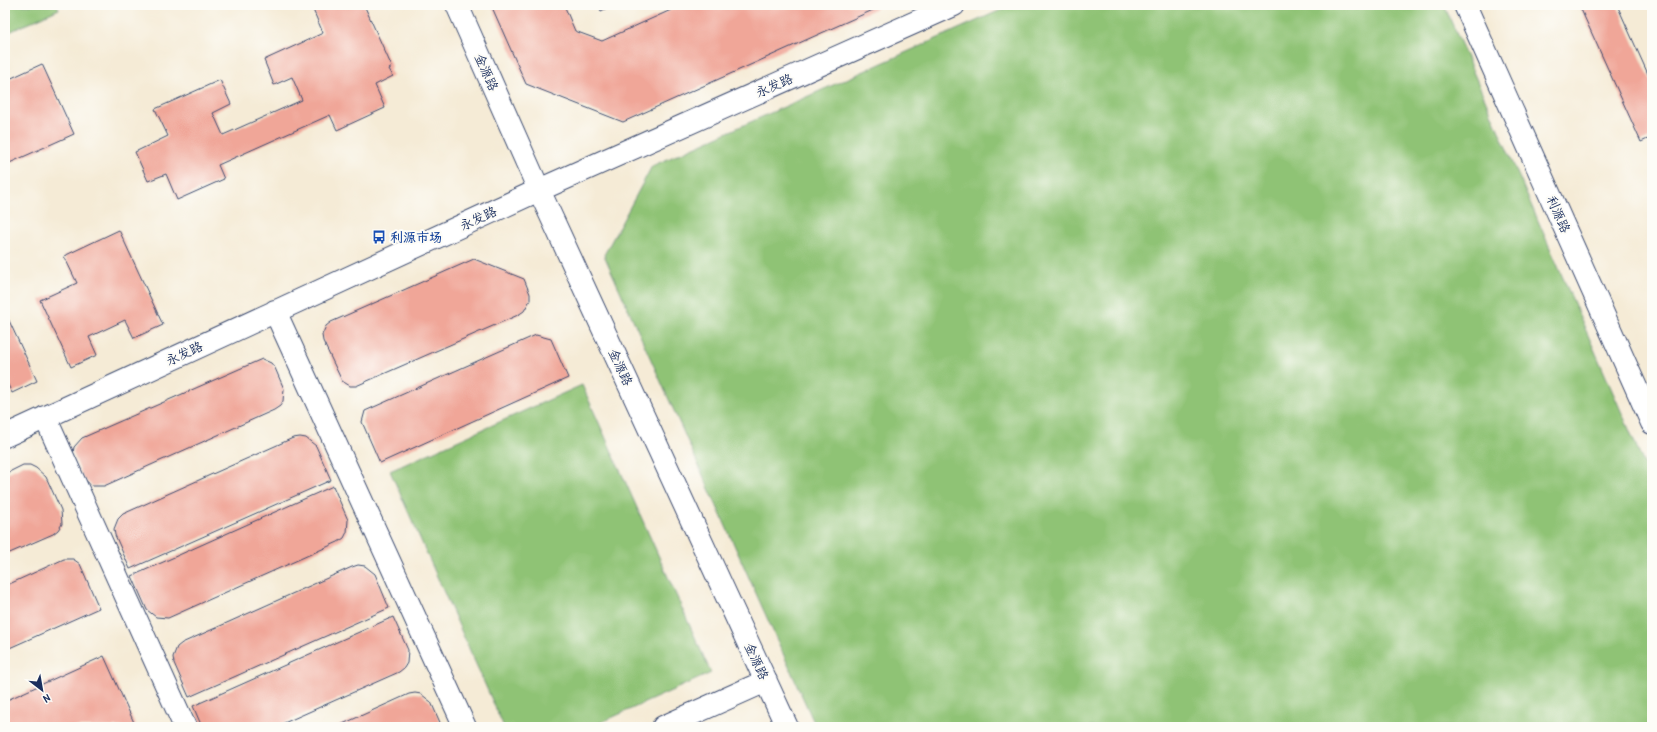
<svg xmlns="http://www.w3.org/2000/svg" width="1657" height="732" viewBox="0 0 1657 732" font-family="'Patrick Hand','LXGW WenKai TC',sans-serif">
<style>
.green{fill:#8fc375;stroke:#55796a}
.building{fill:#f0a698}
.lines{fill:none;stroke-linecap:round;stroke-linejoin:round}
.minor-casing{stroke:#3c4b70;stroke-width:24}
.minor{stroke:#fff;stroke-width:22}
.labels{text-anchor:middle;dominant-baseline:central;stroke-width:4;stroke-linejoin:round;paint-order:stroke}
.street-label{font-size:13px;fill:#1b2f5e;stroke:#fdfcf7}
.transit-label{font-size:13px;font-weight:bold;fill:#164399;stroke:#fdfcf7;text-anchor:start}
</style>
<rect width="100%" height="100%" fill="#fdfcf7"/>
<filter id="ink" filterUnits="userSpaceOnUse"><feTurbulence type="fractalNoise" baseFrequency=".025" numOctaves="2"/><feDisplacementMap in="SourceGraphic" scale="8" xChannelSelector="R" yChannelSelector="G"/><feConvolveMatrix kernelMatrix="1 2 1 2 8 2 1 2 1" color-interpolation-filters="sRGB"/></filter>
<filter id="wash" filterUnits="userSpaceOnUse"><feTurbulence type="fractalNoise" baseFrequency=".012" numOctaves="4" result="noise"/><feDisplacementMap in="SourceGraphic" scale="16" xChannelSelector="R" yChannelSelector="G"/><feGaussianBlur stdDeviation="0.9" result="paint"/><feColorMatrix in="noise" values="0 0 0 0 0 0 0 0 0 0 0 0 0 0 0 0 0 1.4 0 .05"/><feComposite in="paint" operator="in"/></filter>
<g filter="url(#wash)">
<rect width="100%" height="100%" fill="#f5ebd6"/>
<path class="green" d="M5,5H57L59,9L5,34Z
M1012,5H1444L1652,482V727H816L604,255L652,166Z
M582,385L711,673L591,727H504L390,471Z"/>
<g id="blocks">
<path class="building" d="M311,5H364L392,67L389,69L393,76L375,85L385,108L337,130L330,115L218,165L224,179L177,200L166,174L148,181L135,152L168,136L155,109L220,80L231,104L213,113L223,135L302,100L292,77L274,85L264,60L323,33Z
M491,5H564L575,31L602,41L682,5H884L623,122L526,84Z
M598,5H613L601,11Z
M1579,5H1617L1652,83V137L1641,142Z
M42,64L74,134L5,165V81Z
M119,230L163,325L134,338L125,320L89,337L97,355L71,367L40,300L77,283L64,256Z
M474,259L524,279L530,294V300L524,311L518,315L356,386H350L342,381L323,341L322,335L326,326L331,322Z
M5,312L37,381L12,393L5,379Z
M536,335L551,339L568,378L380,463L362,422L365,411Z
M262,359L271,363L275,368L284,389L283,401L280,406L274,410L104,486H92L83,478L73,453L74,447L82,438Z
M300,437L306,438L316,446L331,480L130,569L115,535L114,529L118,519L123,514L293,438Z
M23,465H30L36,468L46,477L61,510L62,524L58,530L53,534L5,555V474Z
M333,486L348,520L347,532L344,538L338,542L168,618L156,617L147,610L132,576Z
M64,559H73L80,564L99,608L5,650V586Z
M358,565L365,566L375,574L389,608L189,697L174,663L173,657L177,647L182,643L352,567Z
M393,617L408,650L407,663L404,668L399,672L275,727H202L193,706Z
M104,656L136,727H5V701Z
M415,693L421,694L431,702L442,727H336L409,694Z"/>
</g>
</g>
<g filter="url(#ink)">
<use href="#blocks" fill-opacity="0" stroke="#3c4b70" stroke-width="1"/>
<g class="lines">
<g class="minor-casing">
<path id="minor" d="M457,5L539,190L787,727
M1465,5L1652,423
M275,311L465,727
M45,417L185,727
M5,436L539,190L954,5
M663,727L766,681"/>
</g>
<use href="#minor" class="minor"/>
</g>
</g>
<defs>
<g id="bus-bare" transform="scale(1.08)"><path d="M-5-6H5V4H4V6H2V4H-2V6H-4V4H-5ZM-3.5-4V0h7V-4ZM-3.5 1.2v1.5H-2V1.2ZM2 1.2v1.5H3.5V1.2Z" fill="#1a4fb4" stroke="#fdfcf7" stroke-width="2.5" paint-order="stroke"/></g>
</defs>
<g fill-rule="evenodd">
<use href="#bus-bare" x="379" y="237"/>
</g>
<g class="labels">
<g class="street-label">
<text transform="translate(487 72) rotate(66)">金源路</text>
<text transform="translate(774 85) rotate(-24)">永发路</text>
<text transform="translate(1559 214) rotate(66)">利源路</text>
<text transform="translate(478 218) rotate(-25)">永发路</text>
<text transform="translate(184 353) rotate(-25)">永发路</text>
<text transform="translate(621 367) rotate(65)">金源路</text>
<text transform="translate(757 661) rotate(65)">金源路</text>
</g>
<g class="transit-label">
<text x="390" y="237">利源市场</text>
</g>
</g>
<rect width="1657" height="732" fill="none" stroke="#fdfcf7" stroke-width="20"/>
<g transform="translate(42 690) rotate(149)" stroke="#fdfcf7" stroke-width="3" paint-order="stroke">
<path d="M0-3L7 15L0 10L-7 15Z" fill="#1b2f5e"/>
<text y="-6" font-size="11" font-weight="bold" text-anchor="middle" fill="#1b2f5e">N</text>
</g>
</svg>
